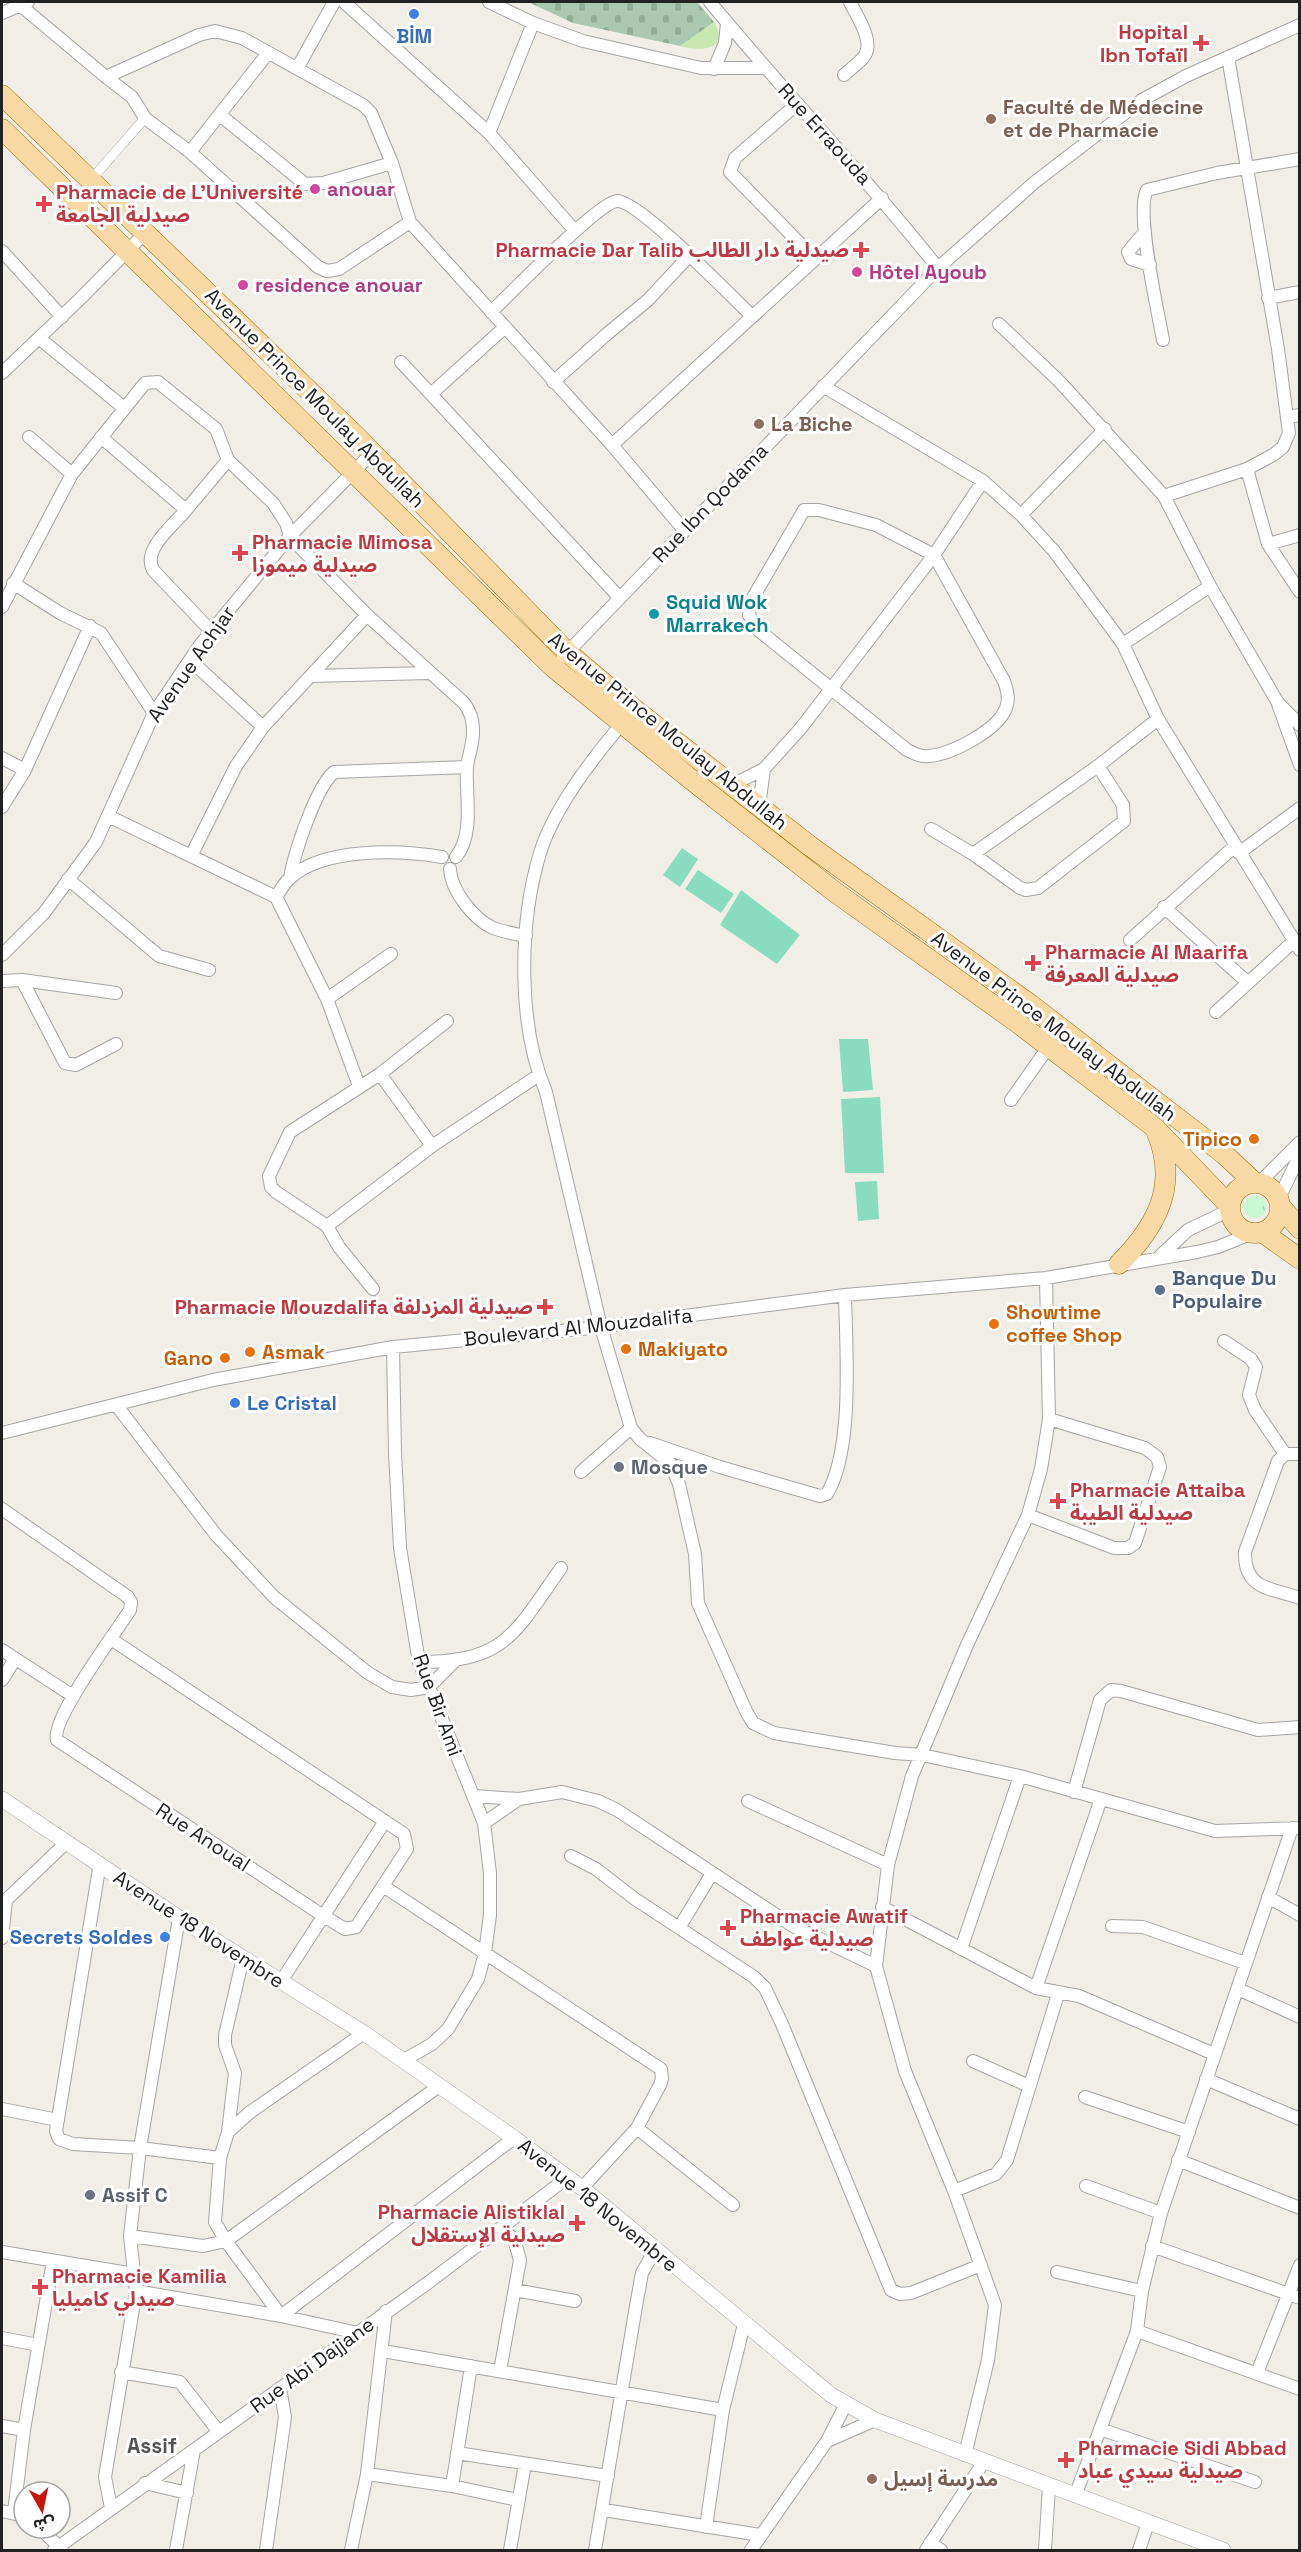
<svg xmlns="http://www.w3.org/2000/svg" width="1301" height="2552" viewBox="0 0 1301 2552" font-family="'Space Grotesk','Noto Sans Arabic',sans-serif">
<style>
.grass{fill:#c8e8b0}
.cemetery{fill:url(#cemetery-stones)}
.park{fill:url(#park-tufts)}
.pitch{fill:#8adcc1}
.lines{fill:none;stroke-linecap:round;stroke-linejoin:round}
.pedestrian-casing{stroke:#a5a5a5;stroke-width:10}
.minor-casing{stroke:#a5a5a5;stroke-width:14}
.tertiary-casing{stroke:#a5a5a5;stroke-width:16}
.primary-casing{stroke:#977007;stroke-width:21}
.pedestrian{stroke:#fff;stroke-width:9}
.minor{stroke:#fff;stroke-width:12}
.tertiary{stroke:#fff;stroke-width:15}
.primary{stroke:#f8d9a5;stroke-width:20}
.shop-dot{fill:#3f7fe0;stroke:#fff;stroke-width:2}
.health-dot{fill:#e0444e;stroke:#fff;stroke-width:2}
.education-dot{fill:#8d6e63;stroke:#fff;stroke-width:2}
.hotel-dot{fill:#d1479c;stroke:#fff;stroke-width:2}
.culture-dot{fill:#0f9aa8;stroke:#fff;stroke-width:2}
.food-dot{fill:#e8710a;stroke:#fff;stroke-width:2}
.service-dot{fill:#5c6f8a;stroke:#fff;stroke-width:2}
.worship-dot{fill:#6b7280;stroke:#fff;stroke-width:2}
.labels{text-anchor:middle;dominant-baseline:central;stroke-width:6;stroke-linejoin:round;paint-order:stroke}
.health-label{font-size:20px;font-weight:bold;fill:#be3a42;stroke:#fff;text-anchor:start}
.shop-label{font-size:20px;font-weight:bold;fill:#366cbe;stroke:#fff}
.education-label{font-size:20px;font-weight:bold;fill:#785e54;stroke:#fff;text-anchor:start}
.street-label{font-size:20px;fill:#212121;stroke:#fff}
.hotel-label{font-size:20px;font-weight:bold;fill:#b23c85;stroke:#fff;text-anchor:start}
.culture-label{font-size:20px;font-weight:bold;fill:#0d838f;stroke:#fff;text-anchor:start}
.food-label{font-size:20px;font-weight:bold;fill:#c56008;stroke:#fff;text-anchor:start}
.service-label{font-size:20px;font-weight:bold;fill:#4e5e75;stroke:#fff;text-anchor:start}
.worship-label{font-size:20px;font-weight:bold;fill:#5b616d;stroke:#fff;text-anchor:start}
.neighbourhood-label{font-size:21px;font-weight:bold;fill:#545454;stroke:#fff}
</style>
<defs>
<pattern id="cemetery-stones" width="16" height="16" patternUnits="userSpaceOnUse" patternTransform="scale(1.5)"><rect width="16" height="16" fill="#aac9b0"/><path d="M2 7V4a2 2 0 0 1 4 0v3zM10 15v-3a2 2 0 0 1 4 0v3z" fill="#92ac97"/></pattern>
<pattern id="park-tufts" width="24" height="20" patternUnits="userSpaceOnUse" patternTransform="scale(1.5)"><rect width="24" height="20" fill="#c8f8ce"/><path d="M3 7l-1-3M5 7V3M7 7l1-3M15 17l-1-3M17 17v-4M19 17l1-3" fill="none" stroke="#acd4b1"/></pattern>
</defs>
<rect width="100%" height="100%" fill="#f1eee8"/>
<path class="grass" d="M714,22C732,50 699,52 680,46Z"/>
<path class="cemetery" d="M528,2H697L714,22L680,46L573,23Z"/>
<path class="park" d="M1244 1207a11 11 0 1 1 22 0a11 11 0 1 1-22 0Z"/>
<path class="pitch" d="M682,848L698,859L680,887L663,875Z
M698,870L734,894L721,913L685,889Z
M741,890L800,935L777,964L720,925Z
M839,1039H868L873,1090L843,1092Z
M880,1097L884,1173H845L841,1099Z
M877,1181L879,1219L858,1221L855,1182Z"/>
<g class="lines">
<g class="pedestrian-casing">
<path id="pedestrian" d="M90,181L145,118"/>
</g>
<g class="minor-casing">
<path id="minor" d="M344,2L489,133L575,231
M489,2L533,23L583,41L701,68H764
M710,2C784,92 865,176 938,268
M20,5L106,77L199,35L215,31L242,38L363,105L371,113L392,163L410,222L612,445L684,530
M2,13L28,2
M268,53L190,152L318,267L327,271L339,269L410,222
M298,67L334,2
M714,69L725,43L727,23
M844,75C850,69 861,62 865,55C874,40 856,15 850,2
M106,77L132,97L145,118L190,152
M797,104L735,158L730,172L815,259
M220,115L305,184L323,183L392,163
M489,133L533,23
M1145,232L1128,252L1131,259L1150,265
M2,251L62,317
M1268,298L1300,292
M491,312C510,294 599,202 617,201C638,200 731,296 751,315
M999,324L1059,381L1164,496L1210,586L1278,703L1300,725
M39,338L124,408
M1163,340C1158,312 1135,211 1147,190L1217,173L1300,159
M401,362L618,596
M2,373L81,298L146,232
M553,382L607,334L648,300L689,256
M823,386L983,481L1021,515L1054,551L1123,644L1158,719L1300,950
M431,394L504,328
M1287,417L1300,415
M29,437L72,474
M101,437L186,510C173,526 142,549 153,570L211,631
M612,445L882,198
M1247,469L1268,544L1300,592
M1164,496L1247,469L1273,455L1283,447L1289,433L1278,349L1228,57
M186,510L228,460
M804,510H819L876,525L934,555L1004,681C1007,689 1010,699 1006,708C998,730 952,754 929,756C921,757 915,754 907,750L757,629L749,615L751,601Z
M1021,515L1105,429
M1268,544L1300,535
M13,583L60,613L101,633L154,713
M2,607L72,474L145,383L158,382L216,429L228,460L273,503L286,523L290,536L298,545L367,615L464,703C470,711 473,719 473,729C474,741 469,754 467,766C465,795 475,833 456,857
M1123,644L1210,586
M563,657L938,268L1035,182L1142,100L1186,76L1300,25
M190,660L263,727
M312,676L428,673
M1278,704L1300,765
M626,719C595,755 554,807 540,853C519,923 517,1024 546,1092L601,1327L631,1428L640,1439L670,1463L679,1484L695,1554L698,1603L746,1711L753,1723L774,1733L895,1753L922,1755L1020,1776L1215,1831L1300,1828
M2,758L25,770
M732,785L764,769L801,728L934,555L983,481
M759,806L764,769
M2,807L25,770L90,626
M108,816L276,897L327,999L359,1086
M931,829L973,854L1020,888L1026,890L1038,888L1124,821L1123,805L1098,766
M1239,853L1300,808
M973,854L1098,766L1158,719
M191,856L236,766L263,727L367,615
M450,869C451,890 473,919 493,928C504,932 515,934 526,936
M290,878C294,854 316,787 334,772L467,767
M68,879L159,956L209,970
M276,897C280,891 284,883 290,878C324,847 400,850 442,857
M1164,907L1247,982
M1130,940L1235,846
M2,955L44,913L96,842L154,713L200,645L290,536L372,453
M22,980L65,1063L76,1065L116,1044
M2,981L22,980L116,993
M327,999L391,954
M1216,1012L1294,941
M380,1074L432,1146
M1011,1100L1049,1046
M1259,1183L1300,1142
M1279,1198L1300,1155
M327,1226L432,1146L539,1075
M1160,1256L1188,1230L1230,1210
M373,1289L339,1247L327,1226L276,1192L271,1187L269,1176L290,1132L380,1074L447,1021
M1224,1341L1251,1359L1256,1367L1249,1395L1255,1410L1285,1454
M393,1347L395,1453L400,1548L419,1662L484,1823L490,1873V1915L485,1953L478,1979L448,2029L432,2044L404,2060
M117,1406L216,1535L274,1597L368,1673L392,1687L411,1690L429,1687L454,1662
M2,1433L213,1380L393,1347L601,1327L845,1295L1046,1278L1197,1252L1218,1247L1253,1233
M650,1443L720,1467L820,1496L827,1494C854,1448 846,1348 845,1295
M1300,1454H1285L1278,1461L1245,1552C1244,1590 1271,1588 1300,1598
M581,1472L631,1428
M2,1509L128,1597L131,1602L130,1610C116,1632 50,1720 57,1740L322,1915L345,1929L356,1927L407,1849L404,1834L111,1639
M1028,1515L1114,1548H1128L1135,1543L1160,1467L1157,1457L1145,1448L1049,1419
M2,1650L73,1696
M419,1662C506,1662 515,1633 561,1568
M2,1680L15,1659
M1074,1792L1100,1700L1111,1690L1121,1691L1258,1730L1300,1727
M474,1796L519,1799L562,1792L598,1801L617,1810L793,1926L876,1966
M748,1801L888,1865
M484,1823L519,1799
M571,1856L596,1869L635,1899L754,1977L765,1988L782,2024L891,2290L900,2294L911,2293L981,2265
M100,1863L56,2131L59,2139L73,2144L140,2148L220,2158
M383,1886L661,2069L662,2079L660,2085L637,2128L582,2188
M1268,1897L1300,1915
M2,1904L67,1842
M882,1907L1036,1988L1079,1996L1214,2054
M1112,1926L1143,1927L1245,1963
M679,1928L711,1875
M2,1938L6,1900
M961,1949L1020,1776
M280,1983L385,1821
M1036,1988L1101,1799
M1238,1989L1300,2017
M364,2033L249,2113L228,2132L220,2158L215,2222L226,2241L439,2086
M973,2061L1029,2086
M1206,2079L1300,2119
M1085,2097L1189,2132
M2,2109L58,2120
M637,2128L733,2205
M228,2132L235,2073L225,2045V2035L243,1958
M1178,2160L1300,2208
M1086,2186L1161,2213
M954,2191L996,2174L1007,2160L1058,1994
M130,2236L203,2246L226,2241L281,2316L514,2138
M1152,2246L1300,2298
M2,2252L134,2274
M1057,2272L1142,2291
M515,2290L575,2301
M136,2291L281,2316L358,2333
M1137,2331L1300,2389
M2,2338L38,2345
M383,2351L723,2410
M500,2371L520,2260L514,2239L502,2229
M121,2372L180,2382L219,2432
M1257,2373L1300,2265
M2,2426L24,2430
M1100,2429L1255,2482
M827,2441L875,2420
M457,2453L608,2476
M965,2455L988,2360L995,2305L954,2191L905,2071L876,1966L888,1865L912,1776L967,1645L1028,1515L1041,1469L1049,1419L1046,1278
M367,2474L452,2486L518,2500
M145,2483L187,2493
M452,2486L471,2366
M1075,2496L1137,2331L1142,2291L1161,2213L1292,1828
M111,2508L105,2477L136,2291L130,2236L140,2148L179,1918
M604,2510L760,2535
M2,2511L24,2516
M14,2512L24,2430L53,2261
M706,2527L723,2410L744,2324
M40,2528L62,2550
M930,2543L941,2550
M54,2550L429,2282L567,2178
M176,2550L194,2450
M266,2550L285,2417L280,2388
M351,2550L367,2474L386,2311
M510,2550L525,2464
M595,2550L636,2306L642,2273L655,2250
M751,2550L827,2441L846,2404
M926,2550L983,2463
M1045,2550L1049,2486
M1139,2550L1148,2523"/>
</g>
<g class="tertiary-casing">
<path id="tertiary" d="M2,1799L179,1918L364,2033L514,2138L582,2188L831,2395L875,2420L1223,2550"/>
</g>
<g class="primary-casing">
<path id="primary" d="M2,95L357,437L567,652L634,709L810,846L1031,1005L1224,1154L1255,1183
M2,129L553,667L688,777L835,892L1018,1023L1154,1127L1230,1206
M1230 1208a25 25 0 1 1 50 0a25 25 0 1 1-50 0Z
M1281,1207L1300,1229
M1262,1232L1300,1259
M1119,1264C1156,1227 1179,1186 1157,1133"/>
</g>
<use href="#pedestrian" class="pedestrian"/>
<use href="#minor" class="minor"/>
<use href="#tertiary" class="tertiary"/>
<use href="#primary" class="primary"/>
</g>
<g class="shop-dot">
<circle cx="414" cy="14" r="6"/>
<circle cx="235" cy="1403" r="6"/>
<circle cx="165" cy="1937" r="6"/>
</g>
<g class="health-dot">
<path d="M1198 34h6v6h6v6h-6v6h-6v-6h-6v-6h6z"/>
<path d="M41 195h6v6h6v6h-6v6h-6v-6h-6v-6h6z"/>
<path d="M858 241h6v6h6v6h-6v6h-6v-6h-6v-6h6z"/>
<path d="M237 544h6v6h6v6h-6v6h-6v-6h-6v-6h6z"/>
<path d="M1030 954h6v6h6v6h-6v6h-6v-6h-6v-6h6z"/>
<path d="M542 1298h6v6h6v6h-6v6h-6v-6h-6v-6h6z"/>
<path d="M1055 1492h6v6h6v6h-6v6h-6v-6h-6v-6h6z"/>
<path d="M725 1919h6v6h6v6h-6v6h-6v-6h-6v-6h6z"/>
<path d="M574 2214h6v6h6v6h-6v6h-6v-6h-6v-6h6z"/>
<path d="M37 2278h6v6h6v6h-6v6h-6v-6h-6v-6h6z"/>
<path d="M1063 2451h6v6h6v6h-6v6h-6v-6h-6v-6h6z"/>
</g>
<g class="education-dot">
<circle cx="991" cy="119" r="6"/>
<circle cx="759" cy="424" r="6"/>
<circle cx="872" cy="2479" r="6"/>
</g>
<g class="hotel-dot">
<circle cx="315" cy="189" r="6"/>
<circle cx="857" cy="272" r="6"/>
<circle cx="243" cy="285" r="6"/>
</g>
<circle class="culture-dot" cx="654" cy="614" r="6"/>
<g class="food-dot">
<circle cx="1254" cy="1139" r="6"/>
<circle cx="994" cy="1324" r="6"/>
<circle cx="626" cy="1349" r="6"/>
<circle cx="250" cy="1352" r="6"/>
<circle cx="225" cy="1358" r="6"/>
</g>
<circle class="service-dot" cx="1160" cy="1290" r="6"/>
<g class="worship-dot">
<circle cx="619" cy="1467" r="6"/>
<circle cx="90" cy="2195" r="6"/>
</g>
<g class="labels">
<g class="health-label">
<text x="1188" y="32" text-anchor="end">Hopital<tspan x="1188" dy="23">Ibn Tofaïl</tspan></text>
<text x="56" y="192">Pharmacie de L'Université<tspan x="56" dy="23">صيدلية الجامعة</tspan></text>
<text x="849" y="250" text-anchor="end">Pharmacie Dar Talib صيدلية دار الطالب</text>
<text x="252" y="542">Pharmacie Mimosa<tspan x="252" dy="23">صيدلية ميموزا</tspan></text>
<text x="1045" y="952">Pharmacie Al Maarifa<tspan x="1045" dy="23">صيدلية المعرفة</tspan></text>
<text x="533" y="1307" text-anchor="end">Pharmacie Mouzdalifa صيدلية المزدلفة</text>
<text x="1070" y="1490">Pharmacie Attaiba<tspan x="1070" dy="23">صيدلية الطيبة</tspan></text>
<text x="740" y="1916">Pharmacie Awatif<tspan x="740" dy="23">صيدلية عواطف</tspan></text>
<text x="565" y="2212" text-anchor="end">Pharmacie Alistiklal<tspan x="565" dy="23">صيدلية الإستقلال</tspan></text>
<text x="52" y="2276">Pharmacie Kamilia<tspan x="52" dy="23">صيدلي كاميليا</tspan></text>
<text x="1078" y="2448">Pharmacie Sidi Abbad<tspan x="1078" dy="23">صيدلية سيدي عباد</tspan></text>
</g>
<g class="shop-label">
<text x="414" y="36">BİM</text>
<text x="247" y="1403" text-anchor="start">Le Cristal</text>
<text x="153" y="1937" text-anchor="end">Secrets Soldes</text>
</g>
<g class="education-label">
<text x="1003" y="107">Faculté de Médecine<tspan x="1003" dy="23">et de Pharmacie</tspan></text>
<text x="771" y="424">La Biche</text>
<text x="884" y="2479">مدرسة إسيل</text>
</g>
<g class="street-label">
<text transform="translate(825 134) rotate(48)">Rue Erraouda</text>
<text transform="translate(315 398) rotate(45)">Avenue Prince Moulay Abdullah</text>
<text transform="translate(710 503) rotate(-46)">Rue Ibn Qodama</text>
<text transform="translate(191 664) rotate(-55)">Avenue Achjar</text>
<text transform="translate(668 731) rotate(39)">Avenue Prince Moulay Abdullah</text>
<text transform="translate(1054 1026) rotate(37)">Avenue Prince Moulay Abdullah</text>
<text transform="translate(578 1327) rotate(-6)">Boulevard Al Mouzdalifa</text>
<text transform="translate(438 1705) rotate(70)">Rue Bir Ami</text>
<text transform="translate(203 1837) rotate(33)">Rue Anoual</text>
<text transform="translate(199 1929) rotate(33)">Avenue 18 Novembre</text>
<text transform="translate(598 2205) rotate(39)">Avenue 18 Novembre</text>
<text transform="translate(312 2365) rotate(-36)">Rue Abi Dajjane</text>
</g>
<g class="hotel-label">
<text x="327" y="189">anouar</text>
<text x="869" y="272">Hôtel Ayoub</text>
<text x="255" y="285">residence anouar</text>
</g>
<g class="culture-label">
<text x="666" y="602">Squid Wok<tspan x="666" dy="23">Marrakech</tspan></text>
</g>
<g class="food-label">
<text x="1242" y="1139" text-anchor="end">Tipico</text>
<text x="1006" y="1312">Showtime<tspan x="1006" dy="23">coffee Shop</tspan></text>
<text x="638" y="1349">Makiyato</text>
<text x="262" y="1352">Asmak</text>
<text x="213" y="1358" text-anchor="end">Gano</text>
</g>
<g class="service-label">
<text x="1172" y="1278">Banque Du<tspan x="1172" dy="23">Populaire</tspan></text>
</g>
<g class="worship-label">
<text x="631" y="1467">Mosque</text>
<text x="102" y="2195">Assif C</text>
</g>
<g class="neighbourhood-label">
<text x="152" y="2445">Assif</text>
</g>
</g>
<rect width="1301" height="2552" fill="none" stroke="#212121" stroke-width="6"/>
<g transform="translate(42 2510) rotate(171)"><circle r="28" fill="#ffffff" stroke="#a6a6a6" stroke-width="1.5"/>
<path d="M0-4.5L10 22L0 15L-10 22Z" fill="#c81509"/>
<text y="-9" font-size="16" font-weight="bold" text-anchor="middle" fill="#212121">ش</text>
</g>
</svg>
